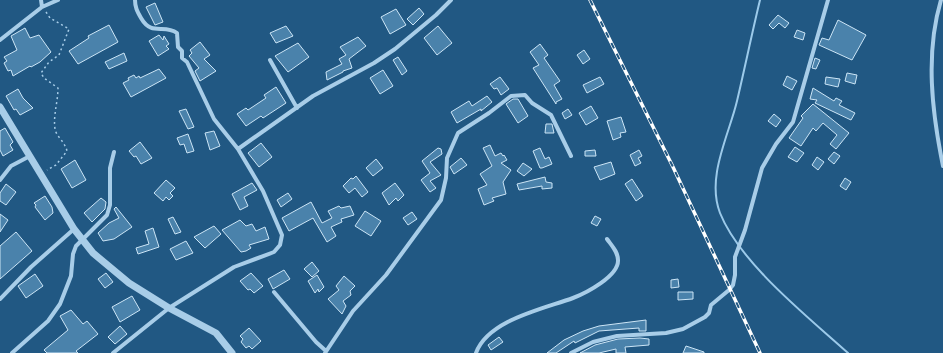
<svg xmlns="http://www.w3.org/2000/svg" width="943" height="353" viewBox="0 0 943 353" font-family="Helvetica,sans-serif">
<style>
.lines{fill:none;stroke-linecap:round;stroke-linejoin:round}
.stream{stroke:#9ccaea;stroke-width:2}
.building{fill:#4a82ab;stroke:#cce5f6}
.path{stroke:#a8cde8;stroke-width:1.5;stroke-dasharray:2 3;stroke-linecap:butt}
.minor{stroke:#a8cde8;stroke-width:4}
.tertiary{stroke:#a8cde8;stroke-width:7}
.rail-casing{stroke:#fff;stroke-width:3.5}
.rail{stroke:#215883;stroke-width:2;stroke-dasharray:6;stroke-linecap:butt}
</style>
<rect width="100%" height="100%" fill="#215883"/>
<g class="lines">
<path class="stream" d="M760,0C752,33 745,67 737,101C729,135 706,177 720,213C740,263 807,316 848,353"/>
</g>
<path class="building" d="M155,3L163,22L155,25L146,7Z
M419,8L424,14L413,25L407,19Z
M396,9L406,25L390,34L381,17Z
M778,15L789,23L785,28L779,23L773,29L769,25Z
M838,20L866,35L852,60L819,45L822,38L829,40Z
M109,25L118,42L78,64L69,51L89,38L88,36Z
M286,26L293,36L276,43L270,33Z
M438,26L452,43L437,55L424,38Z
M25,28L30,38L39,35L51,52L40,62L31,67L30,66L13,76L11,70L8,71L4,63L7,61L4,57L17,50L11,36Z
M797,30L805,33L803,40L794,37Z
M159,35L163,40L164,36L169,44L166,46L169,49L158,56L149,41Z
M358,37L366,46L349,59L352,68L343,71V72L327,80L326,72L342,64L339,59L346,55L340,47Z
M200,42L210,55L204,59L216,71L200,81L195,71L199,68L189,56L192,53L190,50Z
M298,43L309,57L288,72L275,56Z
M540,44L548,55L544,58L560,81L554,85L562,99L556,102V104L533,68L539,65L530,52Z
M584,50L590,59L583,64L577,55Z
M124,53L127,61L109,69L105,62Z
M398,57L407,71L402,75L393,60Z
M815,58L820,60L816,69L812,68Z
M159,69L166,78L131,97L123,83L129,80L128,78L134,75L136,78L139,76L140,78Z
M383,70L393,86L380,94L370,78Z
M847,73L857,75L855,84L845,81Z
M787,76L797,81L792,90L783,85Z
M500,77L509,89L501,95L497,88L494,89L490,84Z
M600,77L604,84L587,93L583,85Z
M826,77L840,79L838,87L825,84Z
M276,87L286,103L263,118L261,116L246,126L237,114L246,108L248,110L266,98L264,95Z
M813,88L834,101L836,98L842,101L839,105L855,113L851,120L815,103L817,100L810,99Z
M18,89L23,98L33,108L20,115L16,109L14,110L6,96Z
M487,96L492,102L481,111V109L457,123L451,112L469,101L472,106Z
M513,99H518L528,116L518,123L506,104Z
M813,104L849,133L836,149L830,144L837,135L823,123L816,131L813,128L801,146L789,138L803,118L801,116Z
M591,106L598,118L586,125L579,113Z
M186,109L194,127L188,129L179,111Z
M568,109L572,115L565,119L562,113Z
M774,114L781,120L776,127L768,121Z
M621,117L626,132L620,133L621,137L613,140L607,121Z
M546,124H552L554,133H545Z
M5,128L13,142L10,145L13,150L3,156L0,150V131Z
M214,131L220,146L210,150L205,133Z
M188,134L194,151L187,153L184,144L180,145L177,138Z
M140,142L152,158L141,164L136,156L134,157L129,151Z
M261,143L272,157L259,167L248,153Z
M490,145L495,156L501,153L503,156L504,155L507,160L501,163L511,170L503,182L506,194L492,198L494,201L484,205L478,189L487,185L480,174L492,166L483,148Z
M795,147L804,153L797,162L788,157Z
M438,148L441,149L442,154L430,162L441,175L430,181L436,188L430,192L421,180L430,173L422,161Z
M540,148L545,159L549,157L552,164L542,168H540L533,151Z
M595,150L596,156H585V151Z
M639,150L642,156L638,158L641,163L635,166L630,155Z
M834,152L840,156L834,164L828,159Z
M817,157L824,162L818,170L812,165Z
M461,158L467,165L454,174L450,167Z
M376,159L383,168L373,176L366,168Z
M75,160L86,180L72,188L61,169Z
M611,162L615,174L600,180L594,167Z
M523,163L532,169L524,176L517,171Z
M356,176L368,192L362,197L355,188L349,193L343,186L351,178L353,179Z
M545,177L546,182L552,183V188L542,189V186L519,190L517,184Z
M845,178L851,182L846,190L840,186Z
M632,179L643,196L636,201L625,184Z
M166,180L175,188L170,193L173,196L169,200L166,197L163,201L154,193Z
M252,183L257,190L244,197L248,206L240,210L232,194Z
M395,183L404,195L398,201L396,198L389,205L382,193Z
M6,184L16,192L6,205L0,201V193Z
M288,193L292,199L281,207L277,200Z
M45,196L52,207L53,213L45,220L35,207L36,205L34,203Z
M101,198L106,202L105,209L92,222L84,213Z
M311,202L322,223L332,218L328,211L339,206L341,208L350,206L354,215L341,219L342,222L331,227L336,236L327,242L313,218L289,231L282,218Z
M116,207L132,227L114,239L103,241L98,233L109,223L119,218L114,209Z
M365,211L381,221L371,236L355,226Z
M412,212L417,219L408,225L403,218Z
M0,214L8,220L0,232Z
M595,216L601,219L597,226L591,223Z
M173,217L181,232L175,234L168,219Z
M240,220L246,226L252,224L256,231L265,227L269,239L249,245L251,248L246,251L241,252L222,230Z
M214,226L221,234L205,248L194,237Z
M153,228L159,247L138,254L136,248L149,244L145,231Z
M16,232L32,251L0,279V246Z
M186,241L193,253L176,260L170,249Z
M312,262L319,271L312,277L304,269Z
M284,270L290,279L273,289L268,279Z
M106,273L113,282L105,288L98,279Z
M251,273L263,286L254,293L250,289L248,290L240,281Z
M35,274L43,286L26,298L18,286Z
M317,275L324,287L319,292L318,289L315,293L308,281Z
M344,276L355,286L350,291L351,295L343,301L346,306L342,314L328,299L339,290L336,286Z
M678,279L679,287L671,288V280Z
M678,292H693V299L678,300Z
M132,296L140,310L120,322L112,307Z
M71,310L83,324L87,321L98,334L76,351L78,353H47L44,350L68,330L60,316Z
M646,320V331H639V328L599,331L575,343L574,341L556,353H547L564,340L583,331L599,326Z
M120,326L127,334L115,344L108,337Z
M249,328L261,341L252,349L249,346L246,348L241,342L243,339L240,336Z
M499,337L503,342L491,350L488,345Z
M640,338L649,339V345L625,347L626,353H616V349L599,353H580L595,345L618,339Z
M686,346L704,352V353H683Z"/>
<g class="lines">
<path class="path" d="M46,12L50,18L69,29L59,55L49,62L41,73L44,78L58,88C58,102 53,115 55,129C56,136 65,142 67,151L56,165L47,170"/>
<path class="minor" d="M41,0L42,7
M135,0C135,7 137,11 141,18C152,37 164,23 177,33L178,47L182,51V58L187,62L214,119L238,149
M941,0C925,54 932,112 943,166
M0,40L42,7L58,0
M270,60L297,108
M0,180L11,166L30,156
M274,292L316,342L326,351
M0,299L31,267L74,229
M12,353L48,321L60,304L71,276L73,254L76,246L107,215L110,205V168L114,152
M113,353L169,308L234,267L274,252L280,245L282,235L263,191L238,149L313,96L374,63L395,49L436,15L451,0
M325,353L353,311L386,275L441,200L446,178L447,158L458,133L489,113L511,96L525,95L532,103L551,115L571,156
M476,353C488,320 543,309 573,298C586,293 619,276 618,260C618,252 612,246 607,239
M571,353L593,342L617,336L666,333L683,329L705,317L709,313L711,305L729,290L733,285L735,275V257L745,230L762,168L776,144L793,122L828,0"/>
<path class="tertiary" d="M0,107L74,229L93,253L129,283L169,308L216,333L232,353"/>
<g class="rail-casing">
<path id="rail" d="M590,0L673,167L760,353"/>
</g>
<use href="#rail" class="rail"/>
</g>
</svg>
